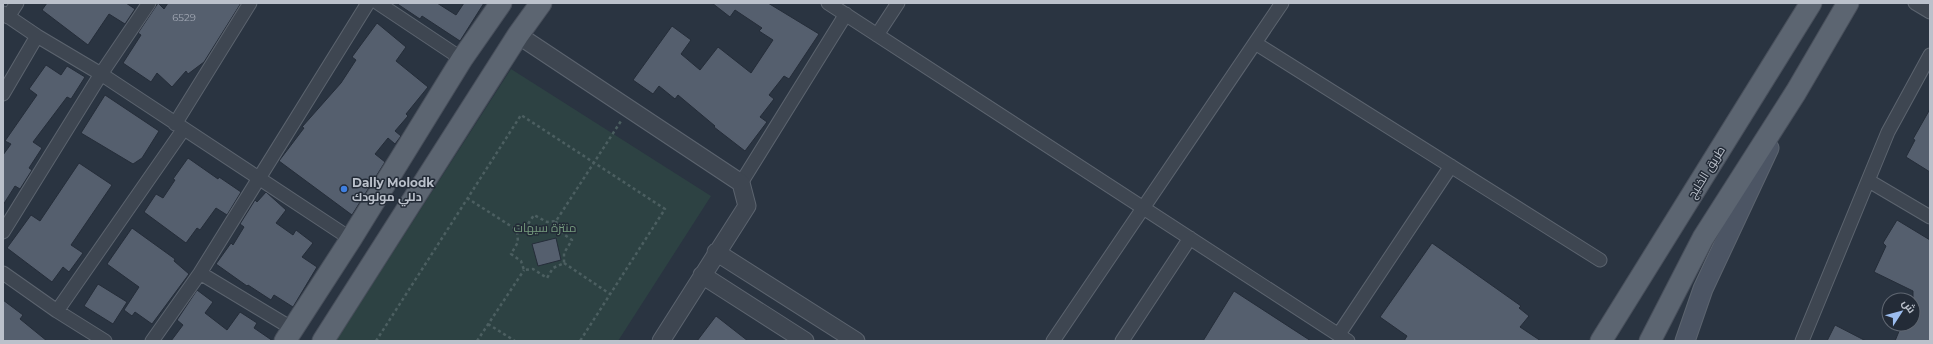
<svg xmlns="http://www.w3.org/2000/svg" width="1933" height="344" viewBox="0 0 1933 344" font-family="Montserrat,Cairo,sans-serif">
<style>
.green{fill:#2d4243}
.building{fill:#555f6e;stroke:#252d39}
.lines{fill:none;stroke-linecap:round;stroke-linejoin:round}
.minor-casing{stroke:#5c646f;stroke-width:15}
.tertiary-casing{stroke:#5c646f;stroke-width:19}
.secondary-casing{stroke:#5c646f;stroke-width:21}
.primary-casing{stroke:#484f5b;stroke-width:23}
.path{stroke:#4c5f61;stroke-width:2.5;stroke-dasharray:3 3;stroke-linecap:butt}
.minor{stroke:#3e4651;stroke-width:13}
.tertiary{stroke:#3e4651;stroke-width:17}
.secondary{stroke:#4c5564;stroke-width:19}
.primary{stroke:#5c6571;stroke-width:21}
.shop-dot{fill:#3f7fe0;stroke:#232b37;stroke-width:1.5}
.labels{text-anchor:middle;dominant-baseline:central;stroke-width:3;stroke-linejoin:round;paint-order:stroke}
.number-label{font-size:10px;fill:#a2a8b4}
.street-label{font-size:12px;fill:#bbc1cb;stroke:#232b37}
.poi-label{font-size:12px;font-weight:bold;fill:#bbc1cb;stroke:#232b37;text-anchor:start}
.park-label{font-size:12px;fill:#759a7d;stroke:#232b37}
</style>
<rect width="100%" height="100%" fill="#2a3441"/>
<path class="green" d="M511,69L711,196L618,341H336Z"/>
<path class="building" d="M47,3H126L135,9L125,24L109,14L88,45L42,10Z
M158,3L164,9L168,3H241L204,62L188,74L186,71L172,87L157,73L151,82L123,63L141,35L138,33Z
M396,3H437L456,15L464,3H484L460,41L422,16L420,19Z
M712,3H768L819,34L789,79L784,76L769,95L774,99L760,117L767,122L745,151L714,127L715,126L678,95L675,99L659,86L653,94L633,80L672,26L691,40L681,54L700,70L718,47L751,73L773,40L759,31L762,28L735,10L730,17Z
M377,23L406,47L396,61L428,87L406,114L408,116L395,131L401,136L395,144L388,138L375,154L385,162L352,215L279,161L304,128L302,127L341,83L356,60L352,57Z
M46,65L61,75L67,66L85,77L71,99L67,97L33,142L42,148L29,168L32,170L20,189L15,186L3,205V155L11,144L5,141L37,95L29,89Z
M105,95L159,131L142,158L133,164L81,133Z
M1930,109V172L1906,157L1915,140L1913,139Z
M188,158L218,179L219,177L241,192L227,215L216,208L200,230L197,228L186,243L144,212L156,194L163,198L175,180L173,179Z
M79,163L112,185L71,245L83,253L69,272L63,267L52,282L7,248L31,215L40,221Z
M266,192L286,210L276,223L293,235L296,230L313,243L302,257L317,267L293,307L274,295L271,300L248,285L247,286L216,264L231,243L233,245L244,227L240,224L255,200L257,202Z
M1897,220L1930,240V341H1895L1902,324H1913V291L1874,272L1886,246L1883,243Z
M132,228L175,259L174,261L189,274L152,324L135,312L132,316L124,310L139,287L107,264Z
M556,238L561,260L538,266L532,244Z
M1432,243L1521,306L1519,308L1529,316L1520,327L1541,341H1404L1407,336L1380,317Z
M98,284L127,302L113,324L84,306Z
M197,290L213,302L205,313L227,330L240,312L257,323L254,328L273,341H171L183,325L177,320Z
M1234,291L1311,341H1203Z
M3,300L23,315L20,319L47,341H3Z
M716,316L748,341H697Z
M1835,325L1866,341H1827Z"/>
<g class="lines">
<g class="minor-casing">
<path id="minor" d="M378,3L462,59
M828,3L1348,341
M1915,3L1930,12
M3,13L37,36L101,74L351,239
M8,17L17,3
M877,35L898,3
M1255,43L1600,260
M3,94L37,36
M175,124L250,3
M1869,181L1930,217
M741,183L846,14
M3,232L101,74L149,3
M3,273L57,311L105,341
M200,273L293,329
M57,311L183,130
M1339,334L1451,166
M152,341L200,273L368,3
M1053,341L1282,3
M1122,341L1190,238
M1802,341L1888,132L1930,55"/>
</g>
<g class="tertiary-casing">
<path id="tertiary" d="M518,35L741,183L747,206L661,341
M716,252L856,341
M702,275L805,341"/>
</g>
<g class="secondary-casing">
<path id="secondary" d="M1685,341L1703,289L1769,148"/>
</g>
<g class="primary-casing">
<path id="primary" d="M285,341L351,239L462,59L501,3
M323,341L518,35L541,3
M1601,341L1811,3
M1650,341L1703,238L1796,92L1848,3"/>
</g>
<path class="path" d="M467,198L517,230
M556,221L559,231L572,240L564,253V263L553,268L547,278L533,269L524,270L521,261L511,254L518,242L517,230L526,227L534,215L547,222L556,221L621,121
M564,263L610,294
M488,324L515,341
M376,341L521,115L665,209L580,341
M477,341L524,270"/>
<use href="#minor" class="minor"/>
<use href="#tertiary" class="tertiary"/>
<use href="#secondary" class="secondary"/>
<use href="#primary" class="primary"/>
</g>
<circle class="shop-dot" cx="344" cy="189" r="4"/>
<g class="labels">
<g class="number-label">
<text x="184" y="17">6529</text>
</g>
<g class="street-label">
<text transform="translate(1706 172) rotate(-58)">طريق الخليج</text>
</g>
<g class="poi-label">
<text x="352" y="182">Dally Molodk<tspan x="352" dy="14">دللي مولودك</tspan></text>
</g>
<g class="park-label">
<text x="545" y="227">منتزة سيهات</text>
</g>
</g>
<rect width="1933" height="344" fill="none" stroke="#bbc1cb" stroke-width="8"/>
<g transform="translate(1901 312) rotate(54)"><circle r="19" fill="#232b37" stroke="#606772"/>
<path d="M0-3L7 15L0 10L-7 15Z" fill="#9cbdef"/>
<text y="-6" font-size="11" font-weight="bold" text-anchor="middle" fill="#bbc1cb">ش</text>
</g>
</svg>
